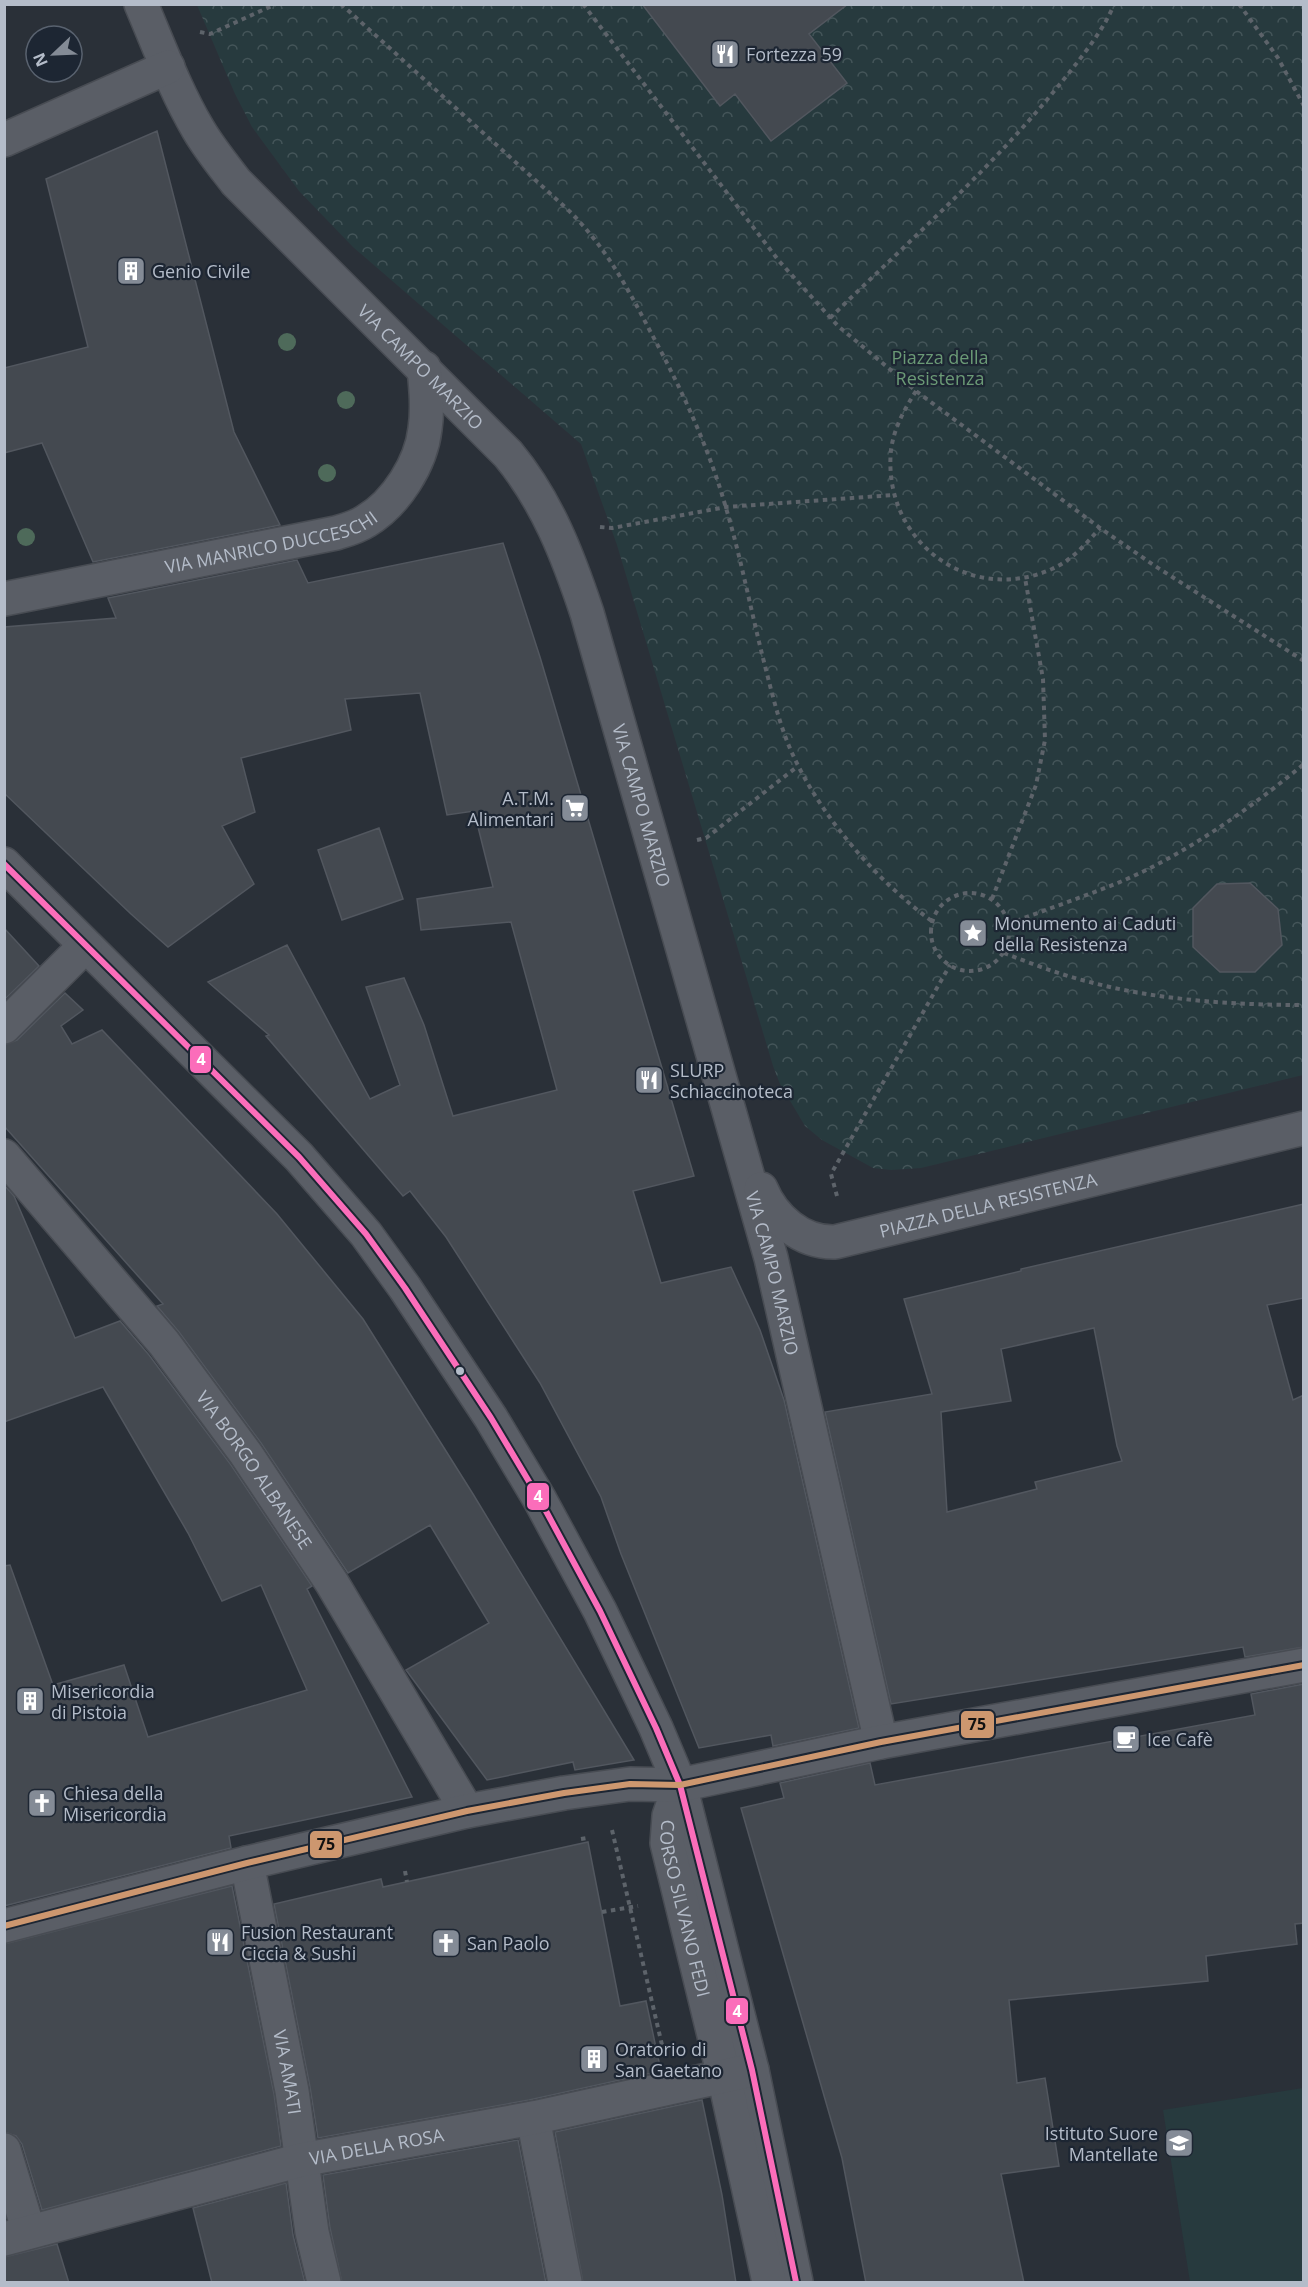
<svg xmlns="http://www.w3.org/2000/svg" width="1308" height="2287" viewBox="0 0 1308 2287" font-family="'Open Sans',sans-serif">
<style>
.forest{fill:url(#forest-crowns)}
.garden{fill:#273a3e}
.building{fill:#444950;stroke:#52575f;stroke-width:1.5;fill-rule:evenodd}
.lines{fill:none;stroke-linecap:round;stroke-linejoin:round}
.minor-casing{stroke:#484c53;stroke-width:36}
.path{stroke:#5d636a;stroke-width:4;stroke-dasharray:4.5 4.5;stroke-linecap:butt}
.minor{stroke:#5a5e66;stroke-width:33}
.bus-1-casing{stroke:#1d2633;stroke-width:10}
.bus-2-casing{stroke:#1d2633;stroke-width:10}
.bus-1{stroke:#fb6dba;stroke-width:6}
.bus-2{stroke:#cd976f;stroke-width:6}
.tree{fill:#4e6a5a}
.bus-dot{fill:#b4bcc9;stroke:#1d2633;stroke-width:2}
.labels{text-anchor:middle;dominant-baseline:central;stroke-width:4.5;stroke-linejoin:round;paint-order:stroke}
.poi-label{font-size:18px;fill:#b4bcc9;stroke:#1d2633;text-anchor:start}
.park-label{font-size:18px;fill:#6b9a76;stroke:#1d2633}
.street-label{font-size:18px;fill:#b4bcc9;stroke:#1d2633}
.line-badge{stroke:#1d2633;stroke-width:2}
.badge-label{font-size:16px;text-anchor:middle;font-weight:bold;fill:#fff}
.pale-badge-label{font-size:16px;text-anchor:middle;font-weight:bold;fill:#111}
</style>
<defs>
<pattern id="forest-crowns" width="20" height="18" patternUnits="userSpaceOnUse" patternTransform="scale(1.5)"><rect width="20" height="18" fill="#273a3e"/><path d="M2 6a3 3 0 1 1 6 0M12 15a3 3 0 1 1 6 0" fill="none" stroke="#445559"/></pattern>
</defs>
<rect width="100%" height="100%" fill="#2a3038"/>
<path class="forest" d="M197,5H1303V1075L921,1168L891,1170L873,1168L822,1140L805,1126L780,1084L773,1066L617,545L581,444L353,247L299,191L252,127L235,94Z"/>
<path class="garden" d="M1303,2088V2282H1190L1163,2110Z"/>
<path class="building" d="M642,4H848L809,34L847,83L771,141L735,94L720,106Z
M157,131L234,432L280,525L93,562L42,443L4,453V368L88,347L46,179Z
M503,543L540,657L694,1176L633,1191L661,1283L731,1267L760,1330L784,1400L859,1728L773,1746L771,1735L699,1748L621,1554L601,1497L540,1383L446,1237L410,1191L403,1196L266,1036L269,1035L208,982L287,945L370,1099L400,1085L366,987L404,978L424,1025L453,1116L557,1090L511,922L421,930L417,899L493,887L474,811L447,815L420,693L345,699L351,730L241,758L255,812L222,826L254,884L168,947L131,914L4,793V627L116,618L108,598L297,560L308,583Z
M379,828L403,899L342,920L318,850Z
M1250,883L1278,909L1282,945L1255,972H1220L1193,947V908L1217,884Z
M4,928L39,966L4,1000Z
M65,993L83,1010L61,1026L72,1044L102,1030L277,1214L363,1319L473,1494L634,1760L575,1770L573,1762L487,1780L406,1670L489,1623L430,1525L348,1573L261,1443L179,1332L157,1306L163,1304L4,1126V1045L17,1040Z
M4,1185L14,1196L75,1338L120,1321L149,1355L231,1465L312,1586L307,1589L412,1797L229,1836L231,1848L4,1906V1566L10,1565L53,1685L124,1665L148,1737L307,1690L261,1585L222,1601L188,1533L103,1387L4,1422Z
M1304,1204V1298L1267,1305L1293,1400L1304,1395V1647L1245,1657L1243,1647L891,1704L825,1412L932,1394L904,1299L1021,1271V1269ZM1094,1328L1117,1446L1122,1461L1035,1482L1037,1489L947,1512L941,1412L1011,1401L1001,1349Z
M1304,1684V1923L1295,1924L1297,1944L1206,1956L1208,1981L1009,2000L1017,2083L1045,2078L1059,2166L1001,2174L1024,2283H866L842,2158L741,1808L784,1798L780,1783L870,1763L875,1785L1255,1715L1251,1694Z
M588,1842L620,2006L646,2001L661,2071L529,2100L318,2138L310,2087L274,1904L381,1879L383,1887Z
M232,1886L274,2094L281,2146L42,2210L22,2144L16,2136L4,2132V1944Z
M702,2100L722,2195L736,2283H583L555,2132Z
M518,2140L546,2283H342L330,2228L323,2175Z
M286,2183L293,2235L305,2283H212L193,2208Z
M57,2244L69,2283H4V2257Z"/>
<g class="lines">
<g class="minor-casing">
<g id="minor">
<path id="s1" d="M141,4C159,46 175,90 198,129C209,148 223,165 236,182L508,454C547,501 568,556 587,613L771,1258L881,1742"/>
<path d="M4,140L168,67"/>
<path id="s2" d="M4,599L336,533C346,530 357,527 366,521C396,503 421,464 425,429C428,409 426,389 424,368"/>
<path d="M4,864L299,1157L366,1234L405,1288L491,1418L540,1500L600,1611L656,1728L680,1785L752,2070L796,2282"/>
<path d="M4,1027L85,946"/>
<path id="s3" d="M4,1156L164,1343L246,1454L332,1583L467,1811"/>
<path id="s4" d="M761,1189C773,1218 801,1243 835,1242L1304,1128"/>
<path id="s5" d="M678,1790L669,1816L667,1843L724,2076L769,2282"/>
<path id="s6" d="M247,1863L292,2091L312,2232L324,2282"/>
<path d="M4,1926L247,1863L467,1811L564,1793L630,1784L680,1785L881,1742L1304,1665"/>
<path d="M533,2118L565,2282"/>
<path d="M4,2150L29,2232"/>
<path id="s7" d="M4,2239L301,2160L533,2118L752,2070"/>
</g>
</g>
<path class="path" d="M341,4L565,207C603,243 625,283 649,329C680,386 708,445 726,508C741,558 751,611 764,662C772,693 779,724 792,753C821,817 876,880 933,922
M583,4L779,261L838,326L916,391L1100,528L1155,566L1304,661
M1239,4L1278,58L1304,106
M200,32L210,34L276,4
M830,318C908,242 991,169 1060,84C1077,63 1105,29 1114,4
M916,391C904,410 894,428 891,450C882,540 968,606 1052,569C1072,560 1086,544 1100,528
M600,527L612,528L726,507L894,495
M697,840L706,838L798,766
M931 932a39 39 0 1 1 78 0a39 39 0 1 1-78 0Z
M992,899L1036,785L1045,740L1043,679L1025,578
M1008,924C1045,910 1083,897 1120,882C1186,854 1248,810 1304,764
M1004,953C1030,963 1058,974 1086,981C1155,1000 1232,1005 1304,1005
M837,1196L831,1174L950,965
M612,1830L662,2045
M581,1839L587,1838
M405,1871L407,1882
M602,1912L638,1906"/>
<use href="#minor" class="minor"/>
<g class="bus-1-casing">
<path id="bus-1" d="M4,864L299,1157L366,1234L405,1288L491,1418L540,1500L600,1611L656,1728L680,1785L752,2070L796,2282"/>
</g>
<g class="bus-2-casing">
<path id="bus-2" d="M4,1926L247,1863L467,1811L564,1793L630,1784L680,1785L881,1742L1304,1665"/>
</g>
<use href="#bus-1" class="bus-1"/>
<use href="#bus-2" class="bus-2"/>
</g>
<g class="tree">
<circle cx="287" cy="342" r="9"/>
<circle cx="346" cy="400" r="9"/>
<circle cx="327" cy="473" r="9"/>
<circle cx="26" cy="537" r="9"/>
</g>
<defs>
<g id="restaurant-square" transform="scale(1.5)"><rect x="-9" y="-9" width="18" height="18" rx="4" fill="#848b96" stroke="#1d2633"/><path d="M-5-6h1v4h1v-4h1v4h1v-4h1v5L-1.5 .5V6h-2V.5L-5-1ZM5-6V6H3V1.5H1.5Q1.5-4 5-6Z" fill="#fff"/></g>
<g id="building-square" transform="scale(1.5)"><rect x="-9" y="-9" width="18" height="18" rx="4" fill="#848b96" stroke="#1d2633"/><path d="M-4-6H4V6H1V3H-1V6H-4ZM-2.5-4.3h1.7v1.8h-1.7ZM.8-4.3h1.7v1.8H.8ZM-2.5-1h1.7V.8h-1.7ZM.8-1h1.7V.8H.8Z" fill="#fff"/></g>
<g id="supermarket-square" transform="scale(1.5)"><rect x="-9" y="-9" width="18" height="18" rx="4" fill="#848b96" stroke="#1d2633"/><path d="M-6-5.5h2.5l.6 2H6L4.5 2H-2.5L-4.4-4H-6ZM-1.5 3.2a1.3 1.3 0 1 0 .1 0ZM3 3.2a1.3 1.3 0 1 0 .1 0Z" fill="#fff"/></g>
<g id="sight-square" transform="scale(1.5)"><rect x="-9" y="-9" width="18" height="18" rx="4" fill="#848b96" stroke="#1d2633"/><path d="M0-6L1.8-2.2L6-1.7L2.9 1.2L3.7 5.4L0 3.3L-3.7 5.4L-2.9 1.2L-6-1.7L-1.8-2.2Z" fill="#fff"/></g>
<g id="cafe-square" transform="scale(1.5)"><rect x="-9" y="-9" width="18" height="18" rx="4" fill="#848b96" stroke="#1d2633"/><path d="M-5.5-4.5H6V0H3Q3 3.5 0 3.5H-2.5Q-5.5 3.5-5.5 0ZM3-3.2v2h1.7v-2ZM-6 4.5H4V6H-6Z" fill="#fff"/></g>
<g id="church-square" transform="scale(1.5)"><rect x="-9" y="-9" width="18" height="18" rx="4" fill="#848b96" stroke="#1d2633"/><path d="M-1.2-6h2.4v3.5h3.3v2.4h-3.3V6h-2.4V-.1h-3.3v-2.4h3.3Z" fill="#fff"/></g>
<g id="school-square" transform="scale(1.5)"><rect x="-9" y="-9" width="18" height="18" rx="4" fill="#848b96" stroke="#1d2633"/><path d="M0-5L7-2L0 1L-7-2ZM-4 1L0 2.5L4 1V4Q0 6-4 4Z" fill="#fff"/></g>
</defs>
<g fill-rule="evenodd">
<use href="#restaurant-square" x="725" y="54"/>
<use href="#building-square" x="131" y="271"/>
<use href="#supermarket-square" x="575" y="808"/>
<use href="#sight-square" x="973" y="933"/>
<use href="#restaurant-square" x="649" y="1080"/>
<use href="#building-square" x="30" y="1701"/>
<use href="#cafe-square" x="1126" y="1739"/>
<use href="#church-square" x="42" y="1803"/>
<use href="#restaurant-square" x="220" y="1942"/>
<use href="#church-square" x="446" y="1943"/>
<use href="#building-square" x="594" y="2059"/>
<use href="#school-square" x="1179" y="2143"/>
</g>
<circle class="bus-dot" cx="460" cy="1371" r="5"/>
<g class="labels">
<g class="poi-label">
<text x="746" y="54">Fortezza 59</text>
<text x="152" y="271">Genio Civile</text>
<text x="554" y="798" text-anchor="end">A.T.M.<tspan x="554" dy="21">Alimentari</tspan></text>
<text x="994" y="923">Monumento ai Caduti<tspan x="994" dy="21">della Resistenza</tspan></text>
<text x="670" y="1070">SLURP<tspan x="670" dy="21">Schiaccinoteca</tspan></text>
<text x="51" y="1691">Misericordia<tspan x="51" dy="21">di Pistoia</tspan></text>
<text x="1147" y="1739">Ice Cafè</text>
<text x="63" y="1793">Chiesa della<tspan x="63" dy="21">Misericordia</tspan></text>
<text x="241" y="1932">Fusion Restaurant<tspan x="241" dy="21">Ciccia &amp; Sushi</tspan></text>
<text x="467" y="1943">San Paolo</text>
<text x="615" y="2049">Oratorio di<tspan x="615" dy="21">San Gaetano</tspan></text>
<text x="1158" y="2133" text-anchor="end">Istituto Suore<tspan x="1158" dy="21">Mantellate</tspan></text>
</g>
<g class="park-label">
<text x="940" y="357">Piazza della<tspan x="940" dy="21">Resistenza</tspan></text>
</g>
<g class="street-label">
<text stroke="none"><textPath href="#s1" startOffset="464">VIA CAMPO MARZIO</textPath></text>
<text stroke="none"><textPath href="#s2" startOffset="273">VIA MANRICO DUCCESCHI</textPath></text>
<text stroke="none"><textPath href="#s1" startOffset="966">VIA CAMPO MARZIO</textPath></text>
<text stroke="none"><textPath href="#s4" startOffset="254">PIAZZA DELLA RESISTENZA</textPath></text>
<text stroke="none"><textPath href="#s1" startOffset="1452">VIA CAMPO MARZIO</textPath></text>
<text stroke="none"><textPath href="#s3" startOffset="402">VIA BORGO ALBANESE</textPath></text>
<text stroke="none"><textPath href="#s5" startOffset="122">CORSO SILVANO FEDI</textPath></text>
<text stroke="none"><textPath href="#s6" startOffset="213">VIA AMATI</textPath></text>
<text stroke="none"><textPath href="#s7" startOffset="384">VIA DELLA ROSA</textPath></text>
</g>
</g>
<g class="line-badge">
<rect x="189" y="1045" width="23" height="29" rx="6" fill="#fb6dba"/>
<rect x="526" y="1482" width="24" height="29" rx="6" fill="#fb6dba"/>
<rect x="960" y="1710" width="35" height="29" rx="6" fill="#cd976f"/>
<rect x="309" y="1830" width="34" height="29" rx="6" fill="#cd976f"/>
<rect x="725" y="1997" width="24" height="28" rx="6" fill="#fb6dba"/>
</g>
<g class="badge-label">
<text x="201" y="1065">4</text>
<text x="538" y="1502">4</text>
<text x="737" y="2017">4</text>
</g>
<g class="pale-badge-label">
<text x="977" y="1730">75</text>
<text x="326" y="1850">75</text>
</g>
<rect width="1308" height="2287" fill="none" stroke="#b4bcc9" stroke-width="12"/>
<g transform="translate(54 54) rotate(247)"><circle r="28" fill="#1d2633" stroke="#59626f" stroke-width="1.5"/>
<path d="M0-4.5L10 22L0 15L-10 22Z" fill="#848b96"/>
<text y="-9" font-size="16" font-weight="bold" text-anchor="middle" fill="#b4bcc9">N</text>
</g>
</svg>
